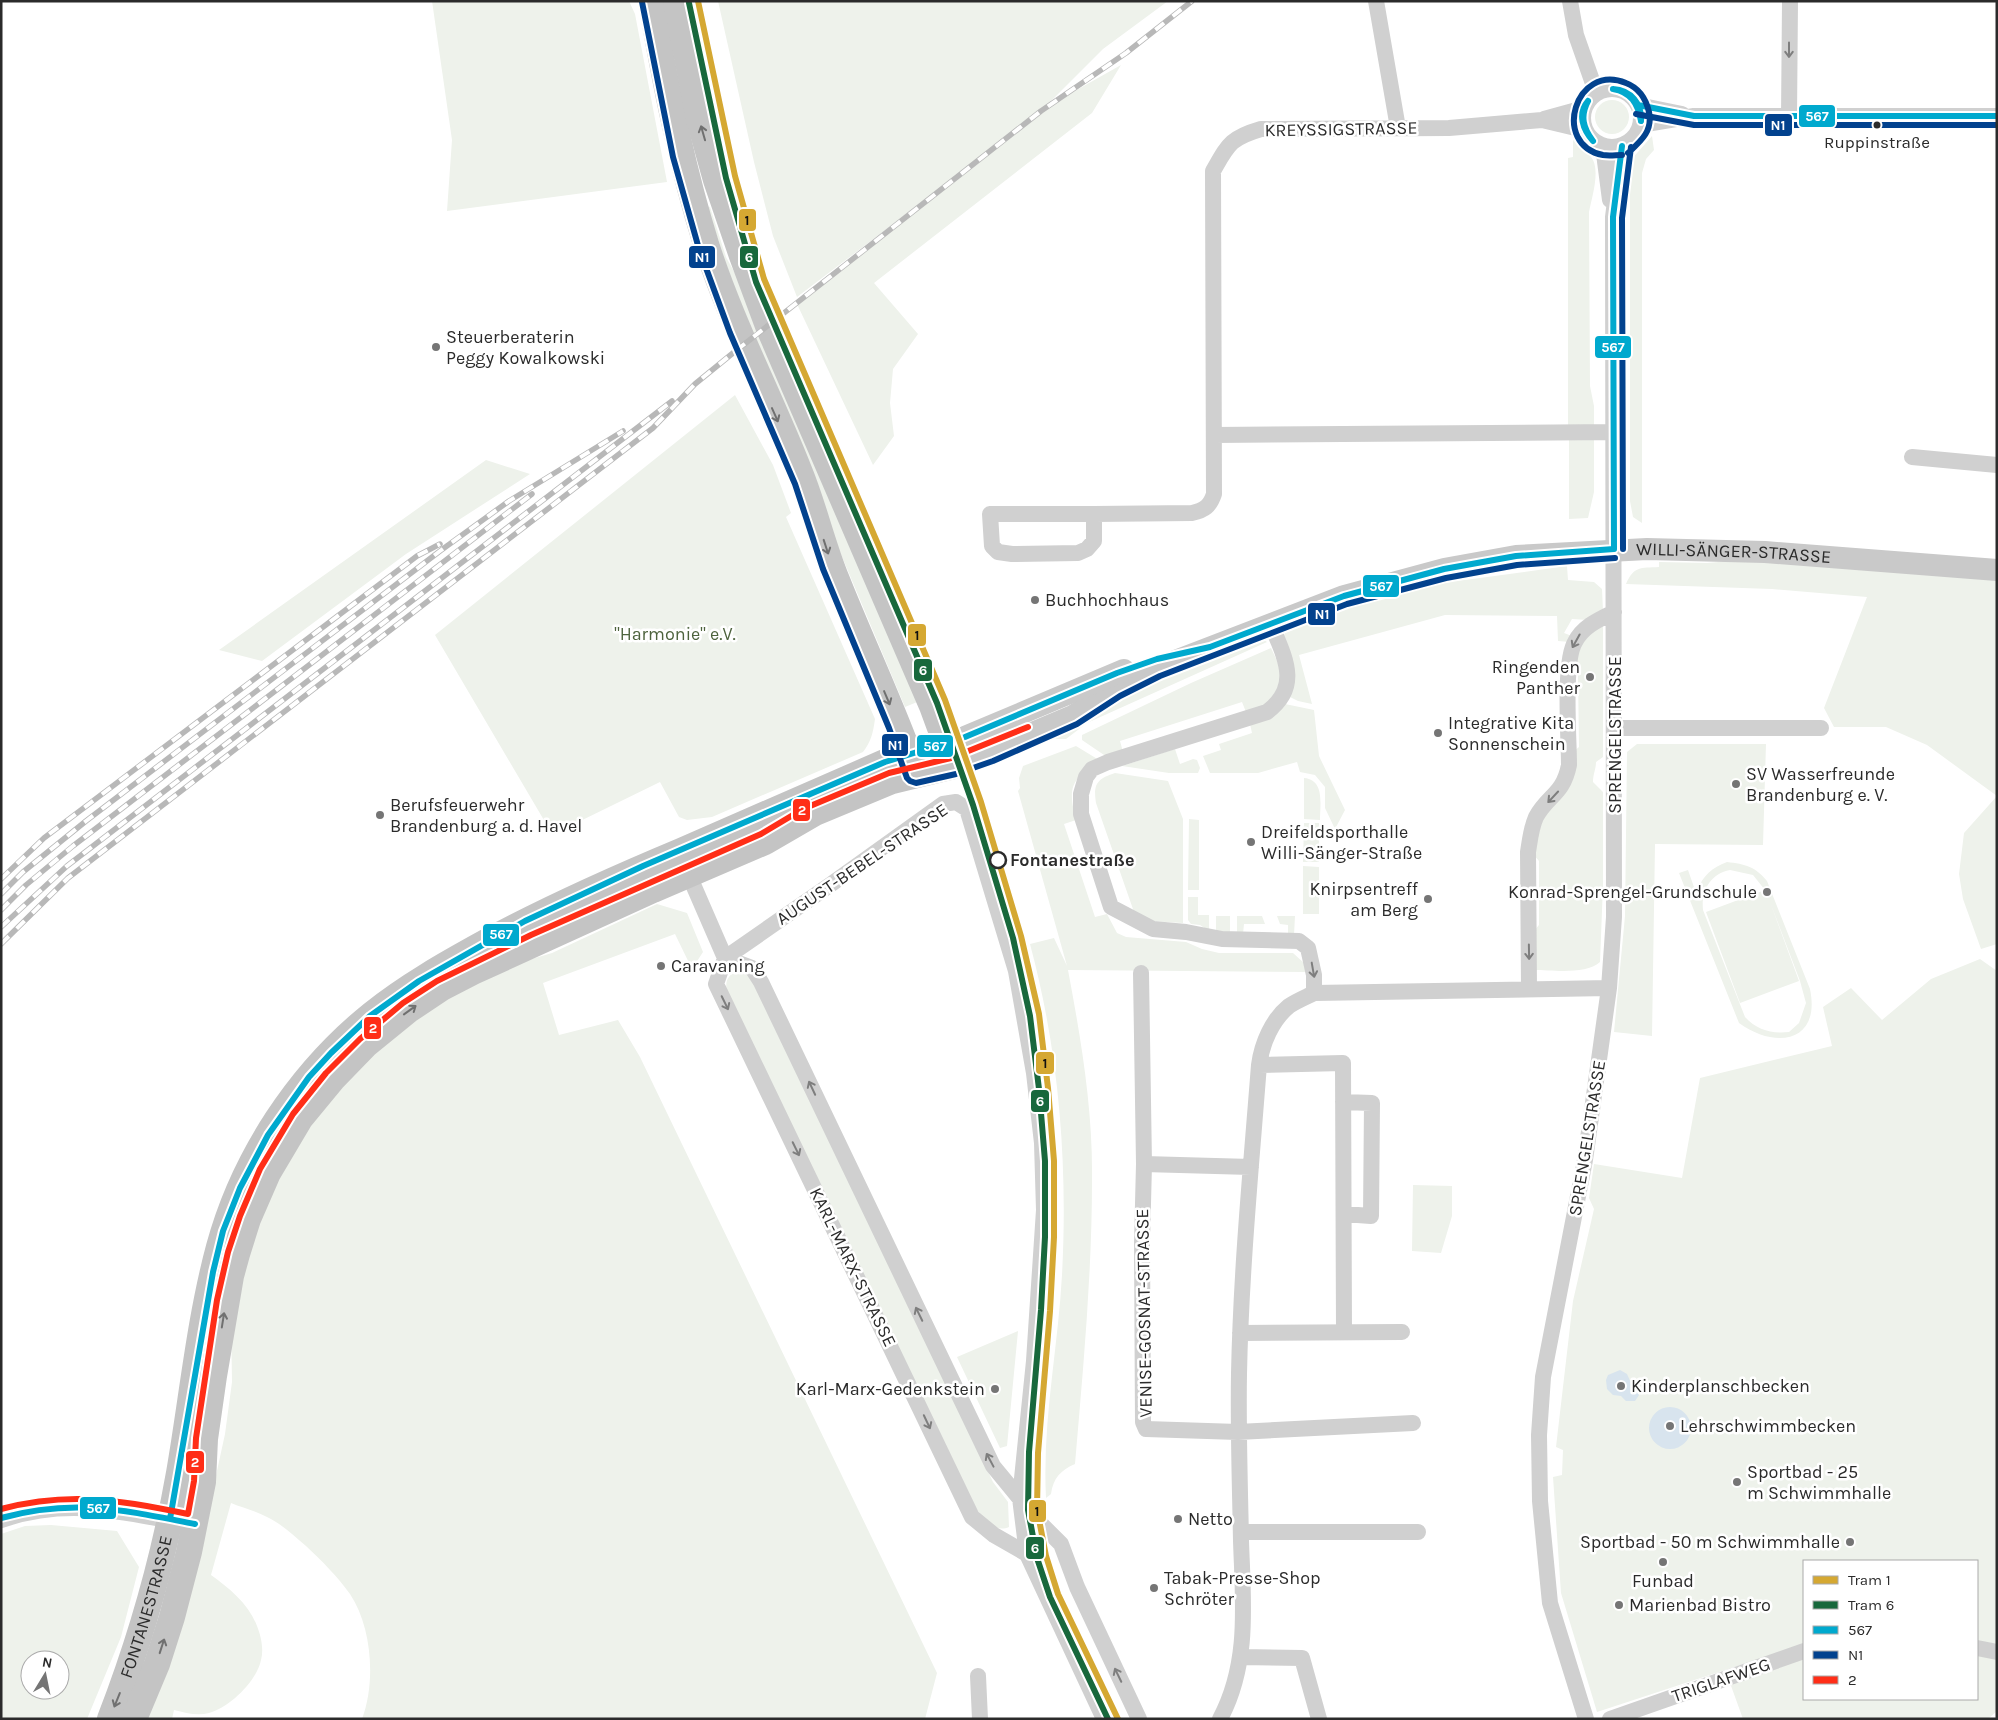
<svg xmlns="http://www.w3.org/2000/svg" width="1998" height="1720" viewBox="0 0 1998 1720" font-family="Karla,sans-serif">
<style>
.green{fill:#eef2eb;fill-rule:evenodd}
.water{fill:#d8e4ee}
.lines{fill:none;stroke-linecap:round;stroke-linejoin:round}
.minor{stroke:#d0d0d0;stroke-width:16}
.tertiary{stroke:#d0d0d0;stroke-width:20}
.secondary{stroke:#c9c9c9;stroke-width:22}
.primary{stroke:#c4c4c4;stroke-width:26}
.rail-casing{stroke:#b8b8b8;stroke-width:5.5}
.rail{stroke:#fff;stroke-width:4;stroke-dasharray:11;stroke-linecap:butt}
.bus-1-casing{stroke:#fff;stroke-width:10}
.bus-2-casing{stroke:#fff;stroke-width:10}
.bus-3-casing{stroke:#fff;stroke-width:10}
.bus-1{stroke:#00a9ce;stroke-width:6}
.bus-2{stroke:#02428e;stroke-width:6}
.bus-3{stroke:#ff2e17;stroke-width:6}
.tram-1-casing{stroke:#fff;stroke-width:10}
.tram-2-casing{stroke:#fff;stroke-width:10}
.tram-1{stroke:#d5a832;stroke-width:6}
.tram-2{stroke:#18683c;stroke-width:6}
.oneway{stroke:#7e7e7e}
.oneway2{stroke:#707070}
.bus-dot{fill:#2b2b2b;stroke:#fff;stroke-width:2}
.poi-dot{fill:#757575;stroke:#fff;stroke-width:2}
.stop-dot{fill:#fff;stroke:#2b2b2b;stroke-width:2.5}
.labels{text-anchor:middle;dominant-baseline:central;stroke-width:5;stroke-linejoin:round;paint-order:stroke}
.bus-label{font-size:17px;fill:#2b2b2b;stroke:#fff}
.street-label{font-size:18px;fill:#2b2b2b;stroke:#fff}
.poi-label{font-size:18px;fill:#2b2b2b;stroke:#fff;text-anchor:start}
.park-label{font-size:18px;fill:#4d633d;stroke:#fff}
.stop-label{font-size:18px;font-weight:bold;fill:#2b2b2b;stroke:#fff;text-anchor:start}
.line-badge{stroke:#fff;stroke-width:2}
.badge-label{font-size:14px;text-anchor:middle;font-weight:bold;fill:#fff}
.pale-badge-label{font-size:14px;text-anchor:middle;font-weight:bold;fill:#111}
</style>
<rect width="100%" height="100%" fill="#fff"/>
<path class="green" d="M432,1H629L635,14L667,182L447,211L452,140Z
M718,1H1168L1103,49L1043,109L1121,65L1092,113L874,283L918,334L893,369L890,403L894,436L873,465L797,304L988,152L797,297L773,236L754,162Z
M1595 117a17 17 0 1 1 34 0a17 17 0 1 1-34 0Z
M1652,136L1654,150L1646,159L1642,173V523L1633,517L1630,501V161Z
M1573,140C1579,146 1587,151 1591,157C1601,169 1592,197 1589,212L1590,386L1594,406V427L1568,426V158L1573,157Z
M707,206L710,207L726,257L748,297L761,328L750,337Z
M764,333L922,700L905,707L752,342Z
M735,395L773,465L791,513L786,517L875,719C873,733 871,742 863,752L712,817L687,820L679,817L660,782L568,827L564,821L548,827L435,635Z
M1569,439H1594V492L1588,518L1569,519Z
M486,460L530,474L406,554L262,661L219,650Z
M1743,560L1997,576V944L1981,949L1963,899L1959,874L1964,833L1997,796L1927,745L1886,727H1834L1824,708L1867,597L1772,589L1626,584C1634,566 1640,568 1659,567V562L1707,563Z
M1567,566L1568,580L1594,582L1602,589L1603,611L1588,620L1572,619L1564,633L1572,636L1570,642L1558,641L1557,616L1445,615L1299,655L1312,704L1298,701L1288,696L1284,635L1288,626L1332,610L1426,583L1465,580Z
M1603,624V757L1596,762C1596,769 1593,774 1593,782L1603,792V885L1600,962C1586,975 1552,970 1534,970L1533,932L1539,925V861L1533,854L1535,836L1573,752L1579,747L1578,675L1573,670L1577,644Z
M1259,636L1267,642L1087,723L1066,739H1049L1073,724L1100,703Z
M1271,648C1284,675 1284,676 1270,703L1246,712L1242,702L1120,741L1123,752L1107,757L1082,740V735L1191,683Z
M1285,704L1314,710L1319,756L1345,810L1335,829L1325,808V787L1315,775L1300,772L1297,762L1258,773H1210L1203,756L1221,750L1219,744L1252,733L1250,724Z
M1637,744H1766L1763,845L1655,844L1652,1036L1614,1032L1625,916L1627,752Z
M1076,746L1099,760C1072,780 1067,786 1076,820L1064,824L1095,917L1107,914L1117,933L1126,937L1186,942L1202,949L1219,953H1293L1304,963L1306,972L1068,970C1081,1039 1093,1110 1092,1180C1092,1275 1083,1370 1075,1464C1061,1470 1053,1478 1051,1494L1046,1498C1042,1423 1058,1349 1062,1275C1068,1163 1059,1052 1030,944L1054,938L1067,966L1018,791L1020,788L1019,778L1023,766Z
M1175,749L1180,764L1193,759L1197,760L1200,768L1198,773H1169L1122,766Z
M1115,773L1168,781L1183,819V923L1149,921L1134,912L1096,803C1093,784 1097,779 1115,773Z
M1304,778C1325,780 1320,804 1320,820L1304,819Z
M1189,819L1199,820V890H1188Z
M1304,823H1319V862H1303Z
M1727,862C1745,864 1756,867 1767,881L1810,989C1821,1042 1776,1050 1739,1023L1679,873L1688,870L1695,890L1697,891C1703,875 1712,868 1727,862ZM1730,870L1753,875L1765,890L1706,912L1740,1003L1799,981L1770,902L1800,981L1806,1003L1799,1023L1789,1032C1772,1034 1757,1030 1745,1017L1703,910C1701,891 1710,874 1730,870Z
M1303,866L1319,867V914H1303Z
M1188,897H1198V915H1209V931L1200,925L1191,924L1188,920Z
M657,904L687,913L703,952L692,969L675,934L543,983L559,1035L618,1020L640,1057L937,1673L925,1719H362C376,1682 372,1627 350,1594C338,1577 321,1560 306,1546C294,1536 282,1524 267,1517C256,1511 243,1508 231,1503L211,1575C229,1588 249,1604 257,1626C261,1636 264,1649 261,1660C257,1681 229,1708 209,1713C197,1716 186,1713 174,1710L172,1719H141L210,1503L225,1434L232,1382L231,1322L257,1217L295,1145L362,1059L463,986L508,966L552,953Z
M1216,916H1230V935L1216,933Z
M1237,916H1262L1265,924H1244L1243,934H1237Z
M1277,916H1295L1294,935H1288V925L1280,924Z
M1980,959L1997,971V1644L1977,1641V1561H1804V1644L1597,1712L1561,1593L1553,1477L1562,1475L1563,1450L1556,1447L1573,1301L1594,1209L1589,1198L1594,1164L1682,1178L1700,1078L1832,1046L1823,1007L1851,988L1882,1020L1931,979Z
M742,971L748,974L754,982L993,1482L1008,1502L1009,1527C995,1533 986,1520 977,1510L727,992C724,979 730,972 742,971Z
M1413,1185L1452,1186V1216L1441,1253L1412,1251Z
M1018,1331L1007,1446L1000,1448L957,1357Z
M51,1525L117,1531L139,1567L121,1637L87,1719H1V1534L25,1526ZM30,1660H60V1690H30Z
M1977,1655L1997,1658V1711L1988,1719H1743L1730,1683L1804,1658V1699H1977Z"/>
<path class="water" d="M1620,1370L1627,1374L1631,1383L1638,1389L1639,1395L1635,1401H1626L1621,1396L1613,1395L1607,1389L1606,1380L1608,1375Z
M1649 1428a21 21 0 1 1 42 0a21 21 0 1 1-42 0Z"/>
<g class="lines">
<path class="minor" d="M1376,1L1398,128
M1570,1L1576,35L1596,92
M1583 118a29 29 0 1 1 58 0a29 29 0 1 1-58 0Z
M1638,105L1682,114
M1789,117L1790,1
M1544,119L1584,108
M1640,125L1694,116H1997
M1603,146L1610,200
M1214,435L1614,432
M1912,457L1997,465
M990,514H1094V541L1087,549L1078,553L1012,554L998,552L992,546Z
M1094,514L1192,513C1205,510 1210,506 1214,494L1213,171C1228,145 1230,138 1261,129L1449,128L1542,120L1584,130
M1271,624C1284,656 1302,686 1267,712L1108,762L1092,769L1086,777L1081,794V814L1111,907L1153,929L1186,932L1222,939L1299,941L1308,948L1314,975V993
M1615,728H1821
M685,866L725,958L716,984L972,1517L994,1535L1027,1554
M725,958L830,885L943,804L956,802L967,809L1016,971L1034,1073L1042,1143L1044,1210L1034,1361L1020,1498L1027,1554L1104,1719
M725,958L752,968L761,982L993,1466L1039,1522L1061,1544L1077,1587L1139,1719
M1141,973L1144,1164L1142,1243L1143,1422L1146,1429L1238,1432L1413,1423
M1529,989L1528,852C1530,840 1531,828 1536,817C1548,795 1563,795 1569,765C1569,738 1563,662 1575,642C1583,626 1600,619 1614,612
M1259,1065L1343,1063L1344,1332
M1343,1102L1372,1103L1371,1216L1344,1214
M1144,1164L1251,1167
M1240,1333L1402,1332
M1241,1532H1418
M1977,1648L1997,1652
M1241,1657L1302,1658L1319,1719
M978,1676L980,1719
M1220,1719C1250,1663 1243,1602 1241,1541C1240,1485 1238,1430 1239,1374C1241,1271 1251,1168 1259,1065C1262,1043 1272,1020 1289,1006C1296,1001 1306,997 1314,993L1609,988
M1586,1719L1550,1603L1540,1501L1539,1435L1543,1377L1585,1160L1609,988L1614,917L1613,217L1622,146
M1610,1719L1804,1651"/>
<path class="tertiary" d="M1,1518C66,1496 118,1509 183,1521"/>
<g class="secondary">
<path id="s1" d="M954,766L1073,716L1116,688L1157,668L1344,596L1444,569L1516,556L1647,549L1765,552L1997,570"/>
<path d="M914,769L909,754L965,737L1124,670"/>
</g>
<g class="primary">
<path id="s2" d="M110,1719C141,1639 164,1558 179,1473C192,1398 199,1321 219,1247C243,1158 299,1073 372,1014C407,986 446,964 486,942C549,908 614,879 681,851C749,822 817,792 885,762L909,754C887,695 860,638 837,580C822,544 814,506 799,470C769,394 731,322 706,244C681,164 665,83 651,1"/>
<path d="M134,1719L157,1664L172,1617L189,1552L203,1482L205,1439L214,1376L231,1276L237,1254L248,1219L268,1173L300,1119L333,1079L366,1045L409,1010L442,988L473,972L653,890L765,842L815,813L892,781L954,766L932,706L768,326L742,256L716,180L699,119L676,1"/>
</g>
<g class="rail-casing">
<path id="rail" d="M1,879L44,838L417,556L440,544
M1,894L23,872L86,821L440,551L509,501L623,431
M1,910L26,885L73,846L532,494
M1,927L67,866L672,401
M1,944L68,878L653,428L695,384L733,353L1041,111L1126,53L1192,1"/>
</g>
<use href="#rail" class="rail"/>
<g class="bus-1-casing">
<path id="bus-1" d="M1613,89C1631,92 1638,104 1641,121
M1613,89C1631,90 1642,104 1641,121
M1588,101C1580,116 1583,128 1593,141
M1588,101C1577,114 1583,130 1593,141
M1638,105L1694,116H1997
M1614,549L1613,217L1622,146
M1,1518C73,1498 124,1510 195,1524
M170,1519L213,1272L223,1231L240,1188L268,1135L309,1077L331,1053L370,1016L419,981L525,921L643,866L885,762L965,737L1117,673L1157,659L1210,647L1344,596L1444,569L1516,556L1614,549"/>
</g>
<g class="bus-2-casing">
<path id="bus-2" d="M642,2L673,157L699,249L730,333L795,484L823,569L889,728L907,778L910,781L916,783L956,774L993,761L1077,724L1120,696L1160,676L1347,604L1446,578L1517,565L1615,558
M1636,114L1694,125H1997
M1622,155C1616,155 1609,156 1603,155C1551,145 1575,62 1626,83C1639,88 1646,99 1649,112C1653,131 1641,141 1628,153
M1623,549L1622,218L1631,147"/>
</g>
<g class="bus-3-casing">
<path id="bus-3" d="M1,1509C69,1491 121,1500 188,1514L194,1481L196,1438L217,1300L228,1252L240,1216L260,1169L293,1114L326,1073L360,1039L403,1003L437,981L531,935L761,834L803,809L889,773L951,758L1028,727"/>
</g>
<use href="#bus-1" class="bus-1"/>
<use href="#bus-2" class="bus-2"/>
<use href="#bus-3" class="bus-3"/>
<g class="tram-1-casing">
<path id="tram-1" d="M698,1L735,176L764,279L945,700L981,802L1021,936L1039,1014L1048,1088L1054,1161V1237L1050,1311L1038,1453L1037,1509L1046,1556L1058,1594L1118,1719"/>
</g>
<g class="tram-2-casing">
<path id="tram-2" d="M689,3L726,178L756,282L937,703L973,805L1013,938L1030,1016L1039,1089L1045,1161V1237L1041,1310L1029,1452L1028,1510L1037,1558L1050,1597L1108,1719"/>
</g>
<use href="#tram-1" class="tram-1"/>
<use href="#tram-2" class="tram-2"/>
</g>
<defs><path id="oneway-shaft" d="M-6 0H5M1.5-3L5.5 0L1.5 3" fill="none" stroke-width="1.6" stroke-linecap="round" stroke-linejoin="round" transform="scale(1.25)"/></defs>
<g class="oneway">
<use href="#oneway-shaft" transform="translate(1789 50) rotate(90)"/>
<use href="#oneway-shaft" transform="translate(1576 641) rotate(119)"/>
<use href="#oneway-shaft" transform="translate(1553 797) rotate(133)"/>
<use href="#oneway-shaft" transform="translate(1529 952) rotate(89)"/>
<use href="#oneway-shaft" transform="translate(1313 970) rotate(80)"/>
<use href="#oneway-shaft" transform="translate(725 1003) rotate(64)"/>
<use href="#oneway-shaft" transform="translate(812 1088) rotate(-115)"/>
<use href="#oneway-shaft" transform="translate(796 1149) rotate(64)"/>
<use href="#oneway-shaft" transform="translate(919 1314) rotate(-116)"/>
<use href="#oneway-shaft" transform="translate(927 1422) rotate(65)"/>
<use href="#oneway-shaft" transform="translate(990 1460) rotate(-118)"/>
<use href="#oneway-shaft" transform="translate(1118 1675) rotate(-116)"/>
</g>
<g class="oneway2">
<use href="#oneway-shaft" transform="translate(703 133) rotate(-106)"/>
<use href="#oneway-shaft" transform="translate(775 415) rotate(66)"/>
<use href="#oneway-shaft" transform="translate(826 547) rotate(72)"/>
<use href="#oneway-shaft" transform="translate(887 698) rotate(67)"/>
<use href="#oneway-shaft" transform="translate(410 1010) rotate(-36)"/>
<use href="#oneway-shaft" transform="translate(223 1320) rotate(-81)"/>
<use href="#oneway-shaft" transform="translate(162 1646) rotate(-72)"/>
<use href="#oneway-shaft" transform="translate(117 1700) rotate(112)"/>
</g>
<circle class="bus-dot" cx="1877" cy="125" r="4.5"/>
<g class="poi-dot">
<circle cx="436" cy="347" r="5"/>
<circle cx="1035" cy="600" r="5"/>
<circle cx="1590" cy="677" r="5"/>
<circle cx="1438" cy="733" r="5"/>
<circle cx="1736" cy="784" r="5"/>
<circle cx="380" cy="815" r="5"/>
<circle cx="1251" cy="842" r="5"/>
<circle cx="1767" cy="892" r="5"/>
<circle cx="1428" cy="899" r="5"/>
<circle cx="661" cy="966" r="5"/>
<circle cx="1621" cy="1386" r="5"/>
<circle cx="995" cy="1389" r="5"/>
<circle cx="1670" cy="1426" r="5"/>
<circle cx="1737" cy="1482" r="5"/>
<circle cx="1178" cy="1519" r="5"/>
<circle cx="1850" cy="1542" r="5"/>
<circle cx="1663" cy="1562" r="5"/>
<circle cx="1154" cy="1588" r="5"/>
<circle cx="1619" cy="1605" r="5"/>
</g>
<circle class="stop-dot" cx="998" cy="860" r="8"/>
<g class="labels">
<g class="bus-label">
<text x="1877" y="142">Ruppinstraße</text>
</g>
<g class="street-label">
<text transform="translate(1341 129) rotate(-1)">KREYSSIGSTRASSE</text>
<text stroke="none"><textPath href="#s1" startOffset="821">WILLI-SÄNGER-STRASSE</textPath></text>
<text transform="translate(1615 735) rotate(-90)">SPRENGELSTRASSE</text>
<text transform="translate(862 864) rotate(-34)">AUGUST-BEBEL-STRASSE</text>
<text transform="translate(1587 1138) rotate(-81)">SPRENGELSTRASSE</text>
<text transform="translate(853 1267) rotate(64)">KARL-MARX-STRASSE</text>
<text transform="translate(1144 1313) rotate(-91)">VENISE-GOSNAT-STRASSE</text>
<text stroke="none"><textPath href="#s2" startOffset="118">FONTANESTRASSE</textPath></text>
<text transform="translate(1721 1680) rotate(-19)">TRIGLAFWEG</text>
</g>
<g class="poi-label">
<text x="446" y="337">Steuerberaterin<tspan x="446" dy="21">Peggy Kowalkowski</tspan></text>
<text x="1045" y="600">Buchhochhaus</text>
<text x="1580" y="667" text-anchor="end">Ringenden<tspan x="1580" dy="21">Panther</tspan></text>
<text x="1448" y="723">Integrative Kita<tspan x="1448" dy="21">Sonnenschein</tspan></text>
<text x="1746" y="774">SV Wasserfreunde<tspan x="1746" dy="21">Brandenburg e. V.</tspan></text>
<text x="390" y="805">Berufsfeuerwehr<tspan x="390" dy="21">Brandenburg a. d. Havel</tspan></text>
<text x="1261" y="832">Dreifeldsporthalle<tspan x="1261" dy="21">Willi-Sänger-Straße</tspan></text>
<text x="1418" y="889" text-anchor="end">Knirpsentreff<tspan x="1418" dy="21">am Berg</tspan></text>
<text x="1757" y="892" text-anchor="end">Konrad-Sprengel-Grundschule</text>
<text x="671" y="966">Caravaning</text>
<text x="1631" y="1386">Kinderplanschbecken</text>
<text x="985" y="1389" text-anchor="end">Karl-Marx-Gedenkstein</text>
<text x="1680" y="1426">Lehrschwimmbecken</text>
<text x="1747" y="1472">Sportbad - 25<tspan x="1747" dy="21">m Schwimmhalle</tspan></text>
<text x="1188" y="1519">Netto</text>
<text x="1840" y="1542" text-anchor="end">Sportbad - 50 m Schwimmhalle</text>
<text x="1164" y="1578">Tabak-Presse-Shop<tspan x="1164" dy="21">Schröter</tspan></text>
<text x="1663" y="1581" text-anchor="middle">Funbad</text>
<text x="1629" y="1605">Marienbad Bistro</text>
</g>
<g class="park-label">
<text x="675" y="634">"Harmonie" e.V.</text>
</g>
<g class="stop-label">
<text x="1010" y="860">Fontanestraße</text>
</g>
</g>
<g class="line-badge">
<rect x="1798" y="104" width="38" height="24" rx="5" fill="#00a9ce"/>
<rect x="1764" y="113" width="29" height="24" rx="5" fill="#02428e"/>
<rect x="738" y="208" width="19" height="24" rx="5" fill="#d5a832"/>
<rect x="688" y="245" width="28" height="24" rx="5" fill="#02428e"/>
<rect x="739" y="245" width="20" height="24" rx="5" fill="#18683c"/>
<rect x="1594" y="335" width="38" height="24" rx="5" fill="#00a9ce"/>
<rect x="1362" y="574" width="38" height="24" rx="5" fill="#00a9ce"/>
<rect x="1307" y="602" width="29" height="24" rx="5" fill="#02428e"/>
<rect x="907" y="623" width="20" height="24" rx="5" fill="#d5a832"/>
<rect x="913" y="658" width="20" height="24" rx="5" fill="#18683c"/>
<rect x="881" y="733" width="28" height="24" rx="5" fill="#02428e"/>
<rect x="916" y="734" width="38" height="24" rx="5" fill="#00a9ce"/>
<rect x="792" y="798" width="19" height="24" rx="5" fill="#ff2e17"/>
<rect x="482" y="923" width="38" height="24" rx="5" fill="#00a9ce"/>
<rect x="363" y="1016" width="19" height="24" rx="5" fill="#ff2e17"/>
<rect x="1035" y="1051" width="20" height="24" rx="5" fill="#d5a832"/>
<rect x="1030" y="1089" width="20" height="24" rx="5" fill="#18683c"/>
<rect x="185" y="1450" width="20" height="24" rx="5" fill="#ff2e17"/>
<rect x="79" y="1496" width="38" height="24" rx="5" fill="#00a9ce"/>
<rect x="1028" y="1499" width="19" height="24" rx="5" fill="#d5a832"/>
<rect x="1025" y="1536" width="20" height="24" rx="5" fill="#18683c"/>
</g>
<g class="badge-label">
<text x="1817" y="121">567</text>
<text x="1778" y="130">N1</text>
<text x="702" y="262">N1</text>
<text x="749" y="262">6</text>
<text x="1613" y="352">567</text>
<text x="1381" y="591">567</text>
<text x="1322" y="619">N1</text>
<text x="923" y="675">6</text>
<text x="895" y="750">N1</text>
<text x="935" y="751">567</text>
<text x="802" y="815">2</text>
<text x="501" y="939">567</text>
<text x="373" y="1033">2</text>
<text x="1040" y="1106">6</text>
<text x="195" y="1467">2</text>
<text x="98" y="1513">567</text>
<text x="1035" y="1553">6</text>
</g>
<g class="pale-badge-label">
<text x="747" y="225">1</text>
<text x="917" y="640">1</text>
<text x="1045" y="1068">1</text>
<text x="1037" y="1516">1</text>
</g>
<rect width="1998" height="1720" fill="none" stroke="#2b2b2b" stroke-width="5"/>
<rect x="1803" y="1560" width="175" height="140" fill="#ffffff" stroke="#aaaaaa"/>
<rect x="1813" y="1576" width="25" height="8" fill="#d5a832" stroke="#aaaaaa"/>
<text x="1848" y="1585" font-size="15" fill="#2b2b2b">Tram 1</text>
<rect x="1813" y="1601" width="25" height="8" fill="#18683c" stroke="#aaaaaa"/>
<text x="1848" y="1610" font-size="15" fill="#2b2b2b">Tram 6</text>
<rect x="1813" y="1626" width="25" height="8" fill="#00a9ce" stroke="#aaaaaa"/>
<text x="1848" y="1635" font-size="15" fill="#2b2b2b">567</text>
<rect x="1813" y="1651" width="25" height="8" fill="#02428e" stroke="#aaaaaa"/>
<text x="1848" y="1660" font-size="15" fill="#2b2b2b">N1</text>
<rect x="1813" y="1676" width="25" height="8" fill="#ff2e17" stroke="#aaaaaa"/>
<text x="1848" y="1685" font-size="15" fill="#2b2b2b">2</text>
<g transform="translate(45 1675) rotate(10)"><circle r="24" fill="#ffffff" stroke="#aaaaaa"/>
<path d="M0-4L9 19L0 12L-9 19Z" fill="#757575"/>
<text y="-8" font-size="14" font-weight="bold" text-anchor="middle" fill="#2b2b2b">N</text>
</g>
</svg>
